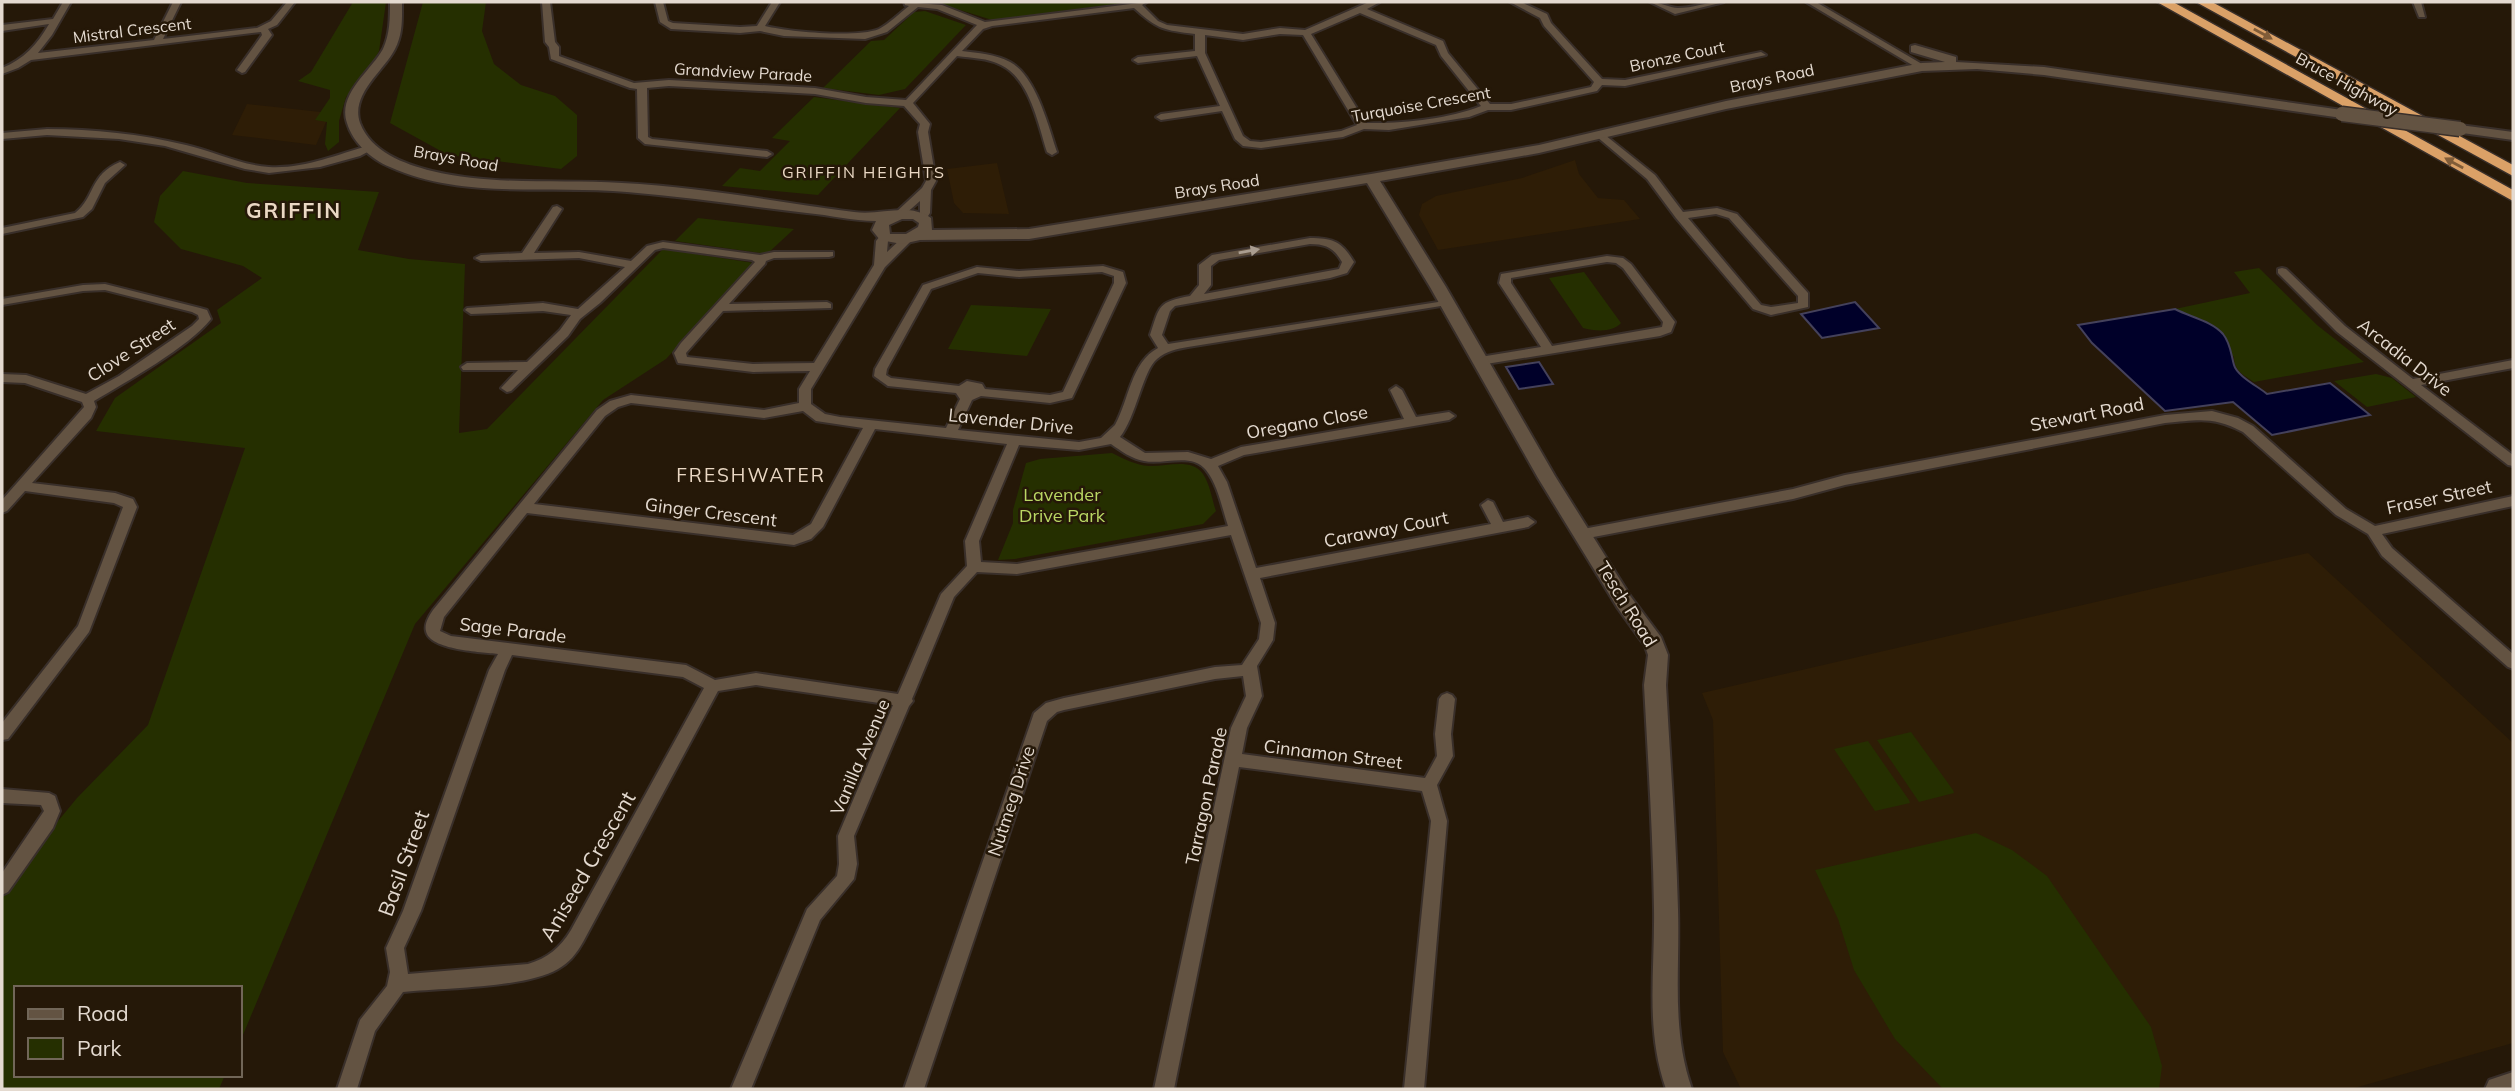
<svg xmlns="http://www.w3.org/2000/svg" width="2515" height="1091" viewBox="0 0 2515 1091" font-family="Mulish,sans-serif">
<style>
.built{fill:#2e1d06}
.green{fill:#252f00}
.water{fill:#000029;stroke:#44415b;stroke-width:2}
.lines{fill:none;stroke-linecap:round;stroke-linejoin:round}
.street-casing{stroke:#392f2a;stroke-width:4}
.secondary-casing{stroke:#392f2a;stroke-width:4}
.highway-casing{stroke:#392f2a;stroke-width:3}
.street{fill:#635342;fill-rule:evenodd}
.secondary{fill:#635342;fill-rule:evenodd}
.highway{fill:#dba167;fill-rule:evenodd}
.secondary-bridge-casing{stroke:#392f2a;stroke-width:17;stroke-linecap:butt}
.secondary-bridge{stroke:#635342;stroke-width:14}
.oneway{fill:#805c38}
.oneway2{fill:#aa9d90}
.labels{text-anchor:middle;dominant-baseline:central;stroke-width:5;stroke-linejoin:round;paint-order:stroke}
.far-street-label{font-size:16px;fill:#e4dad0;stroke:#251808}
.far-neighbourhood-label{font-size:16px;letter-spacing:2px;fill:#ead8c4;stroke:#251808}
.street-label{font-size:18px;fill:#e4dad0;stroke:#251808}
.park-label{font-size:18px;fill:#bad764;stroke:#251808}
.neighbourhood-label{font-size:19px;letter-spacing:2px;fill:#ead8c4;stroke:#251808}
.far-district-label{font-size:21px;font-weight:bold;letter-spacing:2px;fill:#ead8c4;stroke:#251808}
.near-street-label{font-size:21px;fill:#e4dad0;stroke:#251808}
</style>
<rect width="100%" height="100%" fill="#251808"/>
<path class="built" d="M247,104L330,113L316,145L232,135Z
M1575,160L1579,174L1598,198L1624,200L1640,219L1438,250L1419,215L1422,204L1436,196L1522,178Z
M997,163L1009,214L963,213L954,203L947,169Z
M2308,553L2513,743V1043L2351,1089H1741L1723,1052L1713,720L1702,693Z"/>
<path class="green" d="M353,2H386L379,51L371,66L346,97L339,121V142L328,151L325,144L327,122L315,120L330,98V90L298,81L311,72Z
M423,2H486L482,31L494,64L521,85L555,96L577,115V156L561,169L448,155L390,123Z
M926,2H1131L992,20L941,4Z
M925,11L966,25L905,89L879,95L823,88L871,41L884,40L914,12Z
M814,97L900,108L818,195L722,186L740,168L760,171L790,141L772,138Z
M183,171L247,183L379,192L358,250L409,259L465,264L459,433L487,429L663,249L754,263L666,359L603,400L415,624L240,1042V988H16V1075H225L219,1089H2V889L77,798L148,725L245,448L96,431L115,398L221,323L217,310L262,278L243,266L181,249L154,222L160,196Z
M698,218L794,229L767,254L675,241Z
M2259,268L2317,325L2364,362L2254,382C2244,375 2234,371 2234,357L2200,320L2175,309L2250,293L2234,272Z
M1584,272L1621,323C1612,333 1595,331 1583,328L1549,278Z
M971,305L1051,309L1027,356L948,349Z
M2376,374L2392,378L2416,397L2367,407L2334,381Z
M1112,453C1124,459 1136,465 1149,466C1166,467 1191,457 1203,474C1210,484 1212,500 1216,511L1203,524L1015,559L998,560L1013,523V510L1026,463L1040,459Z
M1911,732L1953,790L1954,793L1919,802L1877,740Z
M1868,741L1909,800L1910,803L1875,811L1834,749Z
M1976,833L2012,850L2047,876L2151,1027L2162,1066L2159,1089H1943L1895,1039L1854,970L1838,919L1815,870Z"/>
<path class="water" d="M1855,302L1879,328L1822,338L1801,314Z
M2175,309C2190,317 2212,321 2223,334C2231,344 2231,355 2234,365C2237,376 2259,387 2267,394L2330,383L2370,415L2272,435L2233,402L2165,411L2092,343L2078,325Z
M1539,362L1553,384L1519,389L1506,367Z"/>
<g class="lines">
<g class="street-casing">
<path id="street" d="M63,2H71L52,35L38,53L154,40L173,2H181L163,39L257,28L271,21L287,2H295L277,25L268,29L272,35L245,72L242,73L237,70L262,35L261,32L31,60L18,68L2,74V68C24,59 37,45 49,24L2,31V25L53,19Z
M542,2H550L555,42L559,47V56L634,83L669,80L815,88L866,97L906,100L977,25L937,9L918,7L887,32L865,39L784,36L760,31L740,33L671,29L660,22L655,2H663L668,21L673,23L740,27L757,26L772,2H780L765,26C790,32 857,38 879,29C889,24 900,13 909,6L905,5L904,2L942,5L985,22L1147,2L1142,5L1158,21L1167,25L1243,34L1280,28L1305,30L1369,2H1380L1367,9L1443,41L1448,53L1490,104H1511L1591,87L1594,82L1544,26L1540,18L1510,2H1521L1547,14L1551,23L1602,79L1625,80L1761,52L1766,55L1625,86L1602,85L1597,91L1511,110H1488L1469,117L1389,130L1364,129L1343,137L1261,148L1243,146L1235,139L1222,111L1161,120L1156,117L1161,114L1220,106L1197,56L1138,63L1133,60L1138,57L1195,51V34C1164,30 1158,30 1134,8L992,26L983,29L962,51C978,53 995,54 1010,62C1036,76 1048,125 1057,152L1052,155L1047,152C1038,124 1030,79 1001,65C988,58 972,58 957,56L913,103L930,124L928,132L936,181L931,190L930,213L926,219L922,220L917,217L920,213V201L903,216H895L894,214L922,188L926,181L918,132L920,124L904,106L866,103L815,94L669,86L647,88L648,137L652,139L767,151L772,154L767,157L645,144L638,138L637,89L630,88L551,59L549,47L545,42ZM1360,13L1436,45L1441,56L1481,106C1448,119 1401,124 1366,123L1311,34ZM1280,34L1303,35L1357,125L1341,131L1261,142L1250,141L1243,136L1205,53V35L1243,40Z
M1650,2C1661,2 1669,8 1678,8C1694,8 1708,1 1724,2L1675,14Z
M1806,2H1816L1927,67L1919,69Z
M2413,2H2421L2425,17H2419Z
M47,129C94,129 140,134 186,145C213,151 240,165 269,167C304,169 335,155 368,146L373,149L360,156L320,167L269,173L245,169L165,146L119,139L47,135L2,139V133Z
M1600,131L1655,175L1683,212L1717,208L1737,214L1808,293V307L1771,315L1753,309L1676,218L1647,179L1596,136L1595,134ZM1716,214L1729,218L1798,296V303L1771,307L1761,305L1688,218Z
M120,162L125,165L105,183L92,209L83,217L2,234V228L75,213C95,198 89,175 120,162Z
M557,206L562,209L534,253L579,252L631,261L647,246L663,242L760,255L774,252H833V256L829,257L774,258L766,261L765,264L729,304L827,302L831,304V308L723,311L686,353L687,357L753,364L814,363L874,265L876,241L881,235H889L891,237L888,241L887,252L903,237H911V241L885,267L811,389V404L825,414L840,417L946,428L960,399L956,393L888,386L874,376L875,369L923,285L977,267L1019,271L1103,266L1123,272L1126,283L1072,398L1050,403L981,396L972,400L958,430L1079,442L1101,438L1115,425C1129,400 1131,362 1158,348L1150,335C1160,305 1158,302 1190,296L1199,285V265L1212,255L1310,238C1334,238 1342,242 1354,262L1347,273L1330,278L1175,306L1170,311L1162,335L1168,344L1451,300L1453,302L1447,305L1188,347C1177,349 1166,351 1157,359C1143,370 1136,417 1120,437L1145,453L1188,452L1211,459L1241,447L1404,419L1390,390L1396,386L1402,390L1416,417L1449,412L1455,416L1449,420L1244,455L1218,466L1227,482L1256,568L1491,524L1481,505L1488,500L1493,502L1503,522L1528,517L1535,522L1528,527L1260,578L1275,623L1273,640L1257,666L1262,696L1247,728L1242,754L1425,778L1437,756L1435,734L1439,699L1442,695L1447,693L1452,695L1455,699L1451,734L1453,756L1437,785L1447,821L1424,1089H1404L1431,821L1422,791L1239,767L1174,1089H1154L1231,728L1246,696L1243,676L1215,679L1064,710L1057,712L1047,721L924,1089H904L1034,713L1046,703L1064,698L1215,667L1242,665L1259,639L1261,623L1231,535L1017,574L977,572L954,597L912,699L913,701L909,706L854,836L857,864L854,879L820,920L751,1089H731L807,909L837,876L839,864L838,836L893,705L756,685L718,691L583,942C577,953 569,963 558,969C525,988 444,988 403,992L375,1031L357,1089H337L360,1020L387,986L390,972L386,948L403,911L489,670L498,654C482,652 429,650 426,631C424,624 429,616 433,610L597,410L610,401L631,395L764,410L799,403V389L810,371L753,372L678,363L674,353L681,343L755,262L752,260L663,248L655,250L600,303L580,319L568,336L511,391L507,392L501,388L518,370H463L461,367L467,363L527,362L560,330L571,315L543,311L471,314L465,310L467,308L543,303L578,309L625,267L579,258L481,261L475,258L481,255L522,253L553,207ZM1310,244C1326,244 1334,248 1342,262L1339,269L1204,294L1211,285V266L1219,260ZM1102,272L1114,276V283L1063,392L1050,395L985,389L982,384L967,381L959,386L891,378L886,375L887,369L931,289L978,273L1019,277ZM631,403L764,418L803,411L816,421L863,428L811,524L793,535L534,504L605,416L618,407ZM875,429L1007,444L965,541L967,566L941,594L898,694L756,673L715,680L686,665L451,636L440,631L444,617L527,513L794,545L811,539L823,527ZM1111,444C1121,451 1132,459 1144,461C1164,465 1192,452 1206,470C1218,485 1222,508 1228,526L1017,564L981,562L979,541L1019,445L1079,450ZM512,655L683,677L704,688L571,930C560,948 548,958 528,964L408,974L404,948L421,911L505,670Z
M1607,256L1623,258L1631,264L1675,322L1671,332L1660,336L1480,365L1476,364L1474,361L1476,358L1480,357L1541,347L1499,283L1501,274ZM1607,262L1616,263L1623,268L1663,322L1662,327L1552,346L1511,283V278Z
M2282,268L2286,269L2345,326L2413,379L2513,360V368L2421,385L2513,455V466L2508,465L2337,332L2278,273V269Z
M105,284L200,308L207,310L211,319C189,347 126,382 94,401L96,407L91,418L32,483L115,493L133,499L137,507L89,632L8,739L2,740V723L78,626L123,507L114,503L25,491L7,511L2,513V500L84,407L82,402L25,383L2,382V374L26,375L86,394L119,376L192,326L199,319L198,315L192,312L105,290L83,291L2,305V299L83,285Z
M2212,411L2238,418L2253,426L2346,509L2375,526L2513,496V506L2382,534L2392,548L2513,654V669L2508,667L2382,556L2368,534L2336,515L2243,432C2213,416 2198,420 2165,423L1845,485L1793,499L1583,539L1576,534L1583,529L1793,489L1845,475L2165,415Z
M2,789L49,793L55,796L60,811L53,828L8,892L2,895V873L44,811L41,805L2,803Z"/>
</g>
<g class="secondary-casing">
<path id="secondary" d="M390,2H402C402,18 403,34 395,49C384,71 350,94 360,123C371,152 404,164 432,171C494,186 559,179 622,183C700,187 778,202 854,212C881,216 908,202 931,218L932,230L1029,229L1371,174L1539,145L1726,101L1922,63L1945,62L1911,52V46L1915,45L1956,57V62L2044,67L2342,110L2349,114L2342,118L2044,75L1977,69L1922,71L1726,109L1539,153L1380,181L1446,287L1555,476L1631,597L1661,637L1668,655L1666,685C1670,760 1676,834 1678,909C1680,971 1671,1029 1692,1089H1666C1645,1030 1655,971 1654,909C1653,834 1648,760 1644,685L1648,655L1645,646L1617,607L1538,478L1430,287L1367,183L1029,239L920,240L902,244L880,240L872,230L876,221C852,221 830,215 807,213C747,206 687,197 627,192C550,185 463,200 390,167C371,159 353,143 347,123C337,94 371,71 383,49C390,34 390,18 390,2ZM902,219H913L919,223L918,227L906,234H890L889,225Z
M2460,125L2513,132V140L2455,132V126Z
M2513,1072V1089H2485L2489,1080Z"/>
</g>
<g class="highway-casing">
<path id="highway" d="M2157,2H2173L2513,190V201Z
M2196,2H2212L2513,165V176Z"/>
</g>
<use href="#street" class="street"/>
<use href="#secondary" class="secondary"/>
<use href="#highway" class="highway"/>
<g class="secondary-bridge-casing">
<path id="secondary-bridge" d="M2342,114L2460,129"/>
</g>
<use href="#secondary-bridge" class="secondary-bridge"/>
</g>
<defs><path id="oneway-solid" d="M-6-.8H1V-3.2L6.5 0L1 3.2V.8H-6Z" transform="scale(1.75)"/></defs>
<g class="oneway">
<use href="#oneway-solid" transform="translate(2263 34) rotate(29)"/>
<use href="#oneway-solid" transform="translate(2454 163) rotate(-151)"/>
</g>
<use class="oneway2" href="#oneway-solid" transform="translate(1249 251) rotate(-10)"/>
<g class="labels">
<g class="far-street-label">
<text transform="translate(132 30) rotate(-7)">Mistral Crescent</text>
<text transform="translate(1677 56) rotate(-12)">Bronze Court</text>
<text transform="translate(743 72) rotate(3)">Grandview Parade</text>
<text transform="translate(1772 78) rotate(-12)">Brays Road</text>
<text transform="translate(2347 84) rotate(29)">Bruce Highway</text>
<text transform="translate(1421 104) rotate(-10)">Turquoise Crescent</text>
<text transform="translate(456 158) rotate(10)">Brays Road</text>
<text transform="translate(1217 186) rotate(-9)">Brays Road</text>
</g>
<g class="far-neighbourhood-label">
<text x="864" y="172">GRIFFIN HEIGHTS</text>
</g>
<g class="street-label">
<text transform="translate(131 350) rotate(-33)">Clove Street</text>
<text transform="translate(2405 357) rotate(38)">Arcadia Drive</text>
<text transform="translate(2087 414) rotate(-11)">Stewart Road</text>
<text transform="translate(1011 421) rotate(6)">Lavender Drive</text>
<text transform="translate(1307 422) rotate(-10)">Oregano Close</text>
<text transform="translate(2439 497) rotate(-12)">Fraser Street</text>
<text transform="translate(711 512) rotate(7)">Ginger Crescent</text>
<text transform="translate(1386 529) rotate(-11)">Caraway Court</text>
<text transform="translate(1627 604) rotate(58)">Tesch Road</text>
<text transform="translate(513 630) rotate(7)">Sage Parade</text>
<text transform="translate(1333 754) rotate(7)">Cinnamon Street</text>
<text transform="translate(860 757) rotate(-67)">Vanilla Avenue</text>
<text transform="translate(1206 796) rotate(-78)">Tarragon Parade</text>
<text transform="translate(1011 801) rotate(-72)">Nutmeg Drive</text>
</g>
<g class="park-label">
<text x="1062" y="494">Lavender<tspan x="1062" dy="21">Drive Park</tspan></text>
</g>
<g class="neighbourhood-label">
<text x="751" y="475">FRESHWATER</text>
</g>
<g class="far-district-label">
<text x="294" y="210">GRIFFIN</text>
</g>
<g class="near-street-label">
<text transform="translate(403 863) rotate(-70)">Basil Street</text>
<text transform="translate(587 866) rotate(-60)">Aniseed Crescent</text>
</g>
</g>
<rect width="2515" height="1091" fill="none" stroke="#e4dad0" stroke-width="7"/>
<rect x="14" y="986" width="228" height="91" fill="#251808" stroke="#716658" stroke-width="2"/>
<rect x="28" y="1009" width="35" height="10" fill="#635342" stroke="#716658" stroke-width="2"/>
<text x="77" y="1021" font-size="21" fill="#e4dad0">Road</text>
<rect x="28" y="1038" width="35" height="21" fill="#252f00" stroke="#716658" stroke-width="2"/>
<text x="77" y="1056" font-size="21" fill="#e4dad0">Park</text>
</svg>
